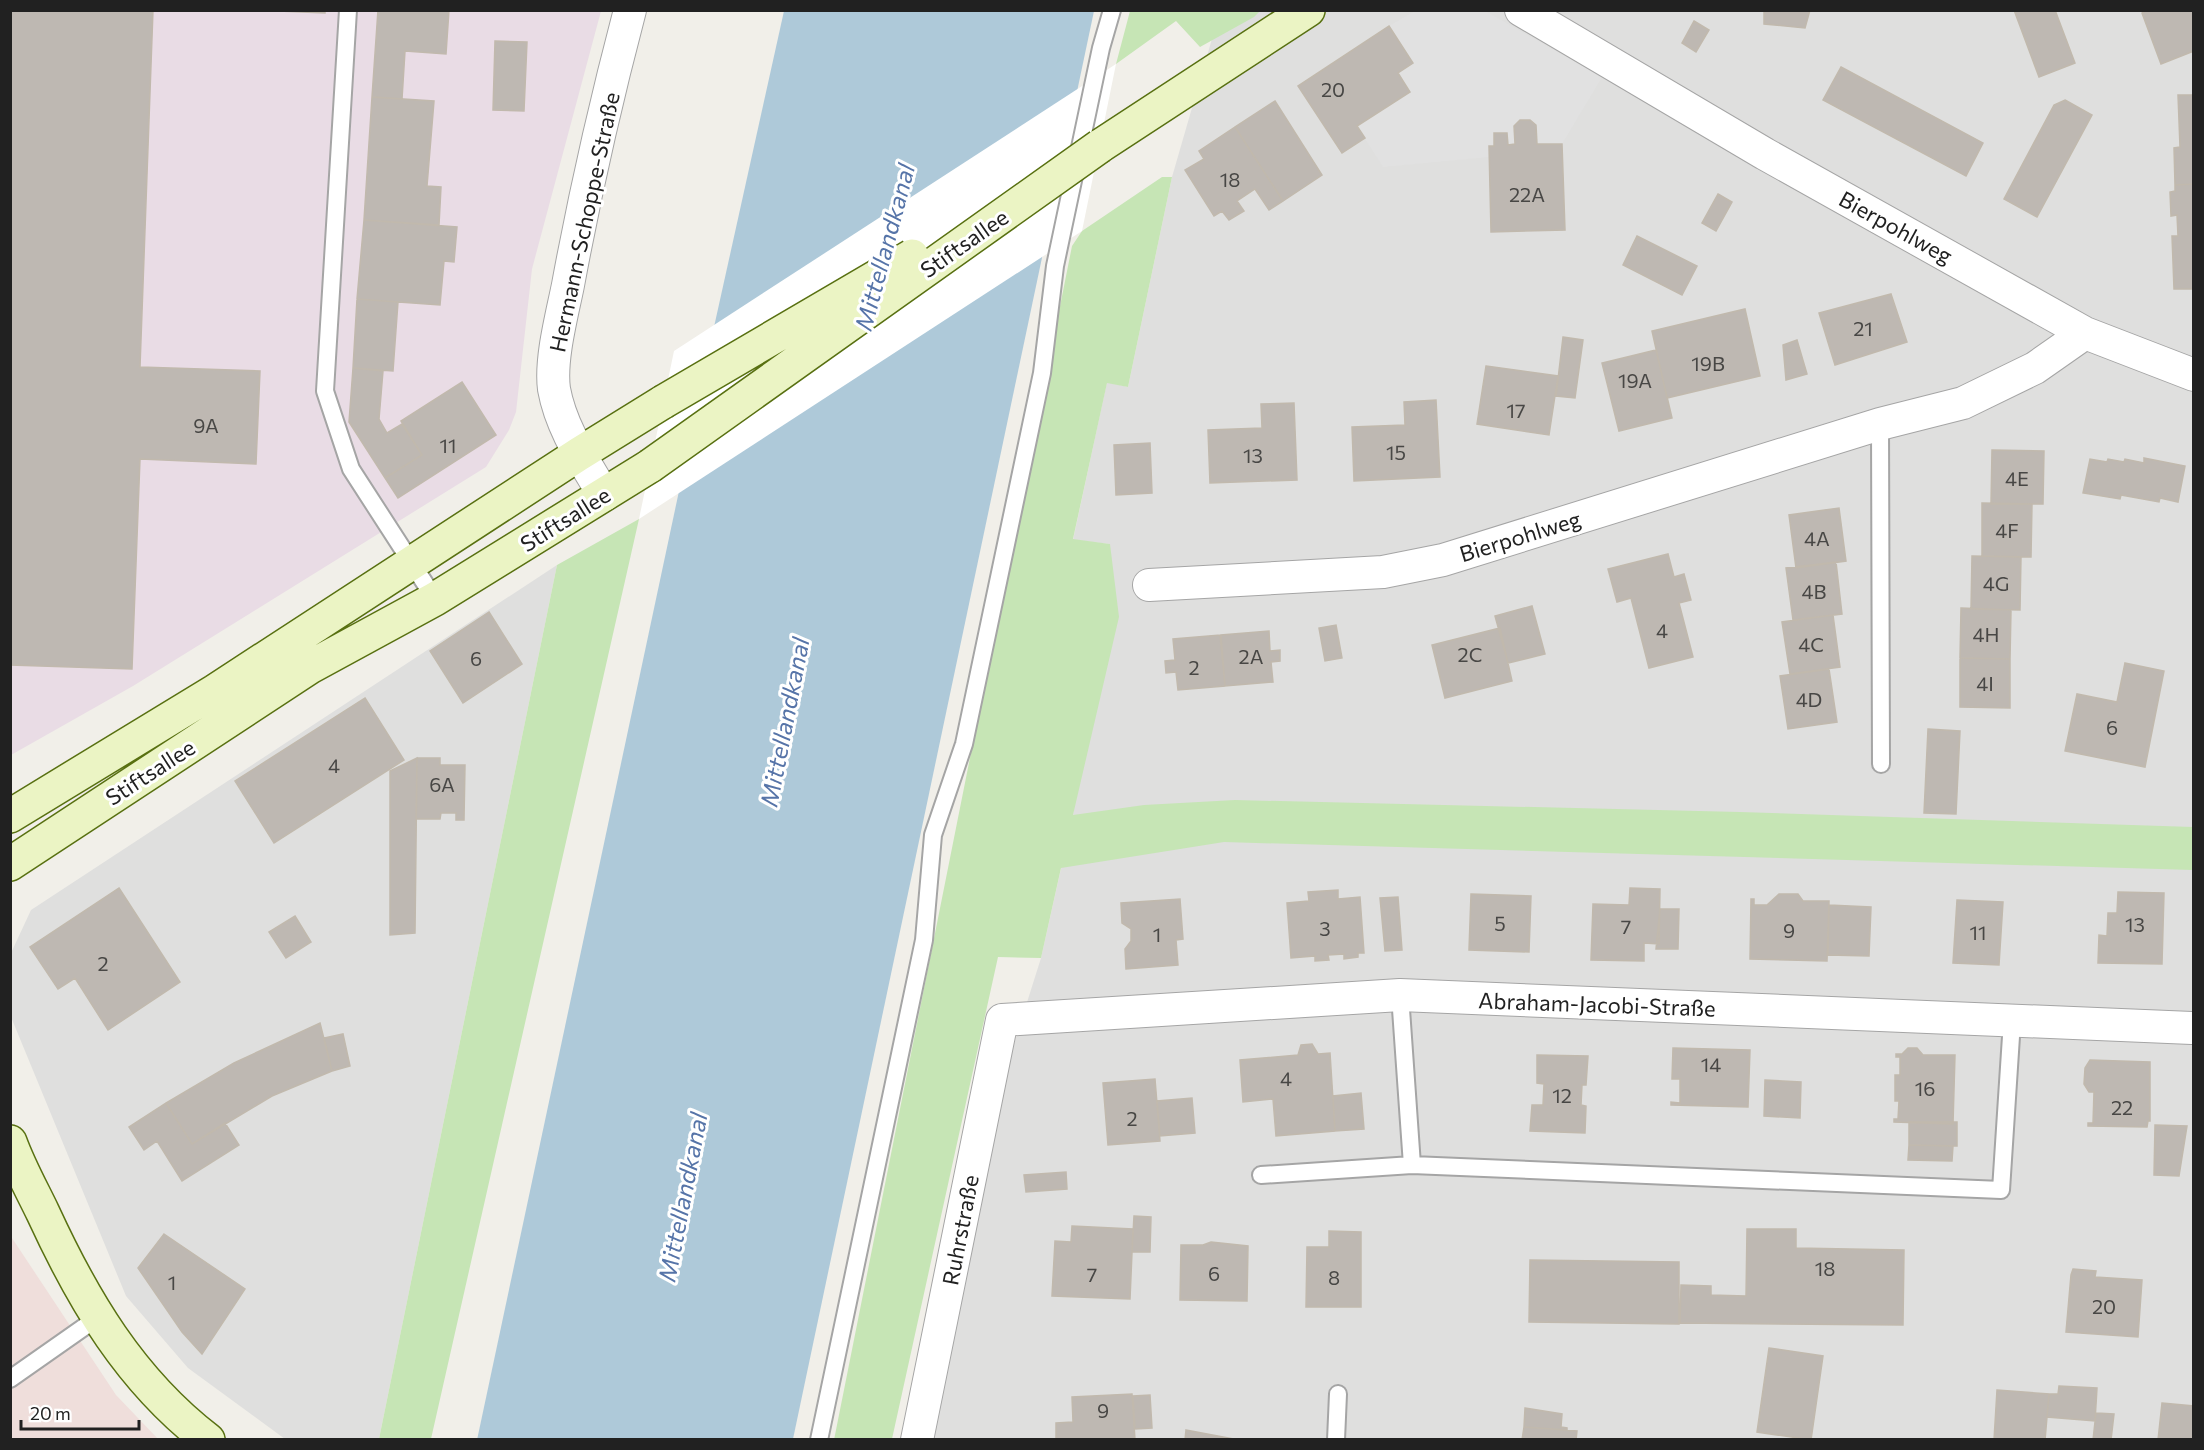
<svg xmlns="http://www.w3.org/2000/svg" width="2204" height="1450" viewBox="0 0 2204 1450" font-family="Commissioner,sans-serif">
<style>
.residential{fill:#dfdfde}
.commercial{fill:#efdedb}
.industrial{fill:#e9dce5}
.grass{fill:#c6e5b5}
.parking{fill:#e1e1e1}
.water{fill:#aec9d9}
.pier{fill:#fff}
.building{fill:#beb8b2;stroke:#c1b9ad;stroke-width:1.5}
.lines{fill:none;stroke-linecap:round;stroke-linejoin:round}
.lane-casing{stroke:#a5a5a5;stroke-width:20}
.street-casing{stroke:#a5a5a5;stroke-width:34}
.secondary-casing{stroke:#587011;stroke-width:36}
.lane{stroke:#fff;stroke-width:16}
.street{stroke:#fff;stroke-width:32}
.secondary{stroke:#ebf4c4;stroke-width:33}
.secondary-bridge-casing{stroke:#587011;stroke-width:36;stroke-linecap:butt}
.secondary-bridge{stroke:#ebf4c4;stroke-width:33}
.labels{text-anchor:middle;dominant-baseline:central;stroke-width:6;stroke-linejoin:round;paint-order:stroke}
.number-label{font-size:20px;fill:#484745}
.street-label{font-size:22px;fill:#212121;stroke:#fff}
.water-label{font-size:24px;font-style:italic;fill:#5674a8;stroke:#fff}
</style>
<rect width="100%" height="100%" fill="#f1efe9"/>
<path class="residential" d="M1220,11H2193V1439L933,1440L1000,1088L1041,958L1073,815L1110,544L1073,540L1107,382L1128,387L1172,177Z
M557,565L379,1439H285L188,1368L126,1296L11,1017V953L31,910Z"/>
<path class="commercial" d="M10,1235L116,1395L158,1439H11Z"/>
<path class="industrial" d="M11,11H601L532,269L516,412L509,430L486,467L133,686L11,755Z"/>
<path class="grass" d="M1130,11V10L1260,11L1254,17L1200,47L1176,21L1116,64Z
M1162,177H1172L1128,387L1107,383L1073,539L1110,544L1119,617L1073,815L1144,805L1235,800L1740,812L2193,827V870L1224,842L1061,868L1041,958L998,957L892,1439L834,1440L1072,246L1082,231Z
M639,519L431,1439H379L557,565Z"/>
<path class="parking" d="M1415,11H1485L1602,77L1562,144H1537L1536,125L1530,120H1520L1514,126L1515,144L1508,145L1507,133H1494V146H1489V157L1383,167L1357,126L1410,92L1398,73L1413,63L1389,26Z"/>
<path class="water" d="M784,11H1094L793,1439L477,1440L712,336Z"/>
<path class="pier" d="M1116,64L1082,231L639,519L674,351Z"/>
<path class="building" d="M10,10H153L140,367L260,371L256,464L140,459L132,669L10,665Z
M251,10H325V13Z
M378,10H449L446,54L405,51L402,99L372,97Z
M1810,10L1805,28L1764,24V10Z
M2014,10H2055L2075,63L2039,77Z
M2194,10V51L2161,64L2142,13L2147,10Z
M1694,21L1709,30L1696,52L1682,43Z
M1389,26L1413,63L1398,73L1410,92L1357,126L1365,138L1342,153L1298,86Z
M495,41L527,42L524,111L493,110Z
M1841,67L1983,143L1966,176L1823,100Z
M2178,95H2194V184L2175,185L2174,148L2180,147Z
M372,97L434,101L427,186L441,187L439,225L364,220Z
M2065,100L2092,115L2037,217L2004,199L2054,105Z
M1275,101L1322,175L1283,201L1235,127Z
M1520,120H1530L1536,125L1537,144H1562L1565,230L1491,232L1489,146H1494V133H1507L1508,145L1515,144L1514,126Z
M1235,127L1283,201L1269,210L1255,189L1237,201L1244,211L1229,220L1222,211L1214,216L1185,170L1204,159L1199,151Z
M2194,184V289H2174L2172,236H2178L2177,215L2171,216L2170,192L2175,191V185Z
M1718,194L1732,202L1716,231L1702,223Z
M364,220L457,227L454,262L444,261L440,305L357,299Z
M1637,236L1697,266L1682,295L1623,265Z
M1891,294L1907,342L1835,365L1819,313Z
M357,299L398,302L393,371L353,368Z
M1745,309L1760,376L1667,398L1652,331Z
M1563,337L1583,340L1575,398L1556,396Z
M1797,340L1807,374L1786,380L1783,345Z
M1656,350L1672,418L1619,431L1602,363Z
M1486,366L1558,376L1549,435L1477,424Z
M353,368L383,371L379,419L387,433L402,424L422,455L385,478L349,422Z
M462,382L496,435L398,498L385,478L422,455L401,421Z
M1436,400L1440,477L1354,481L1352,427L1405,425L1404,402Z
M1294,403L1297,480L1210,483L1208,430L1262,428L1261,404Z
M1150,443L1152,493L1116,495L1114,445Z
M1992,450L2044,451L2043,504H1991Z
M2144,458L2185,466L2178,502L2160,498L2159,502L2121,495L2120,499L2083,493L2090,459L2107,462L2108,459L2124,462L2125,459L2144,463Z
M1982,503L2032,504L2031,557L1982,556Z
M1839,508L1846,561L1796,568L1789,515Z
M1668,554L1674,577L1684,574L1691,600L1679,603L1693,657L1649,668L1631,598L1617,602L1608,569Z
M1972,556L2021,557L2020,610L1971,609Z
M1836,562L1842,614L1793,620L1786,568Z
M1532,606L1545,654L1508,663L1495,616Z
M1961,608L2011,610L2010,659L1960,658Z
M489,612L522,664L463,703L430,651Z
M1833,615L1840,667L1790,674L1782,622Z
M1336,625L1342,658L1325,661L1319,628Z
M1500,628L1512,681L1445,698L1432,645Z
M1269,631L1270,651L1280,650V661L1271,662L1273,682L1225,686L1221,635Z
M1220,635L1225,686L1178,690L1176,672L1166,673L1165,661L1175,660L1173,639Z
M1960,658L2010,659V708L1960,707Z
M2125,663L2164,671L2145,767L2065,751L2077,694L2117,702Z
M1829,669L1837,722L1788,729L1780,676Z
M365,698L404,760L274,843L235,781Z
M1928,729L1960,731L1956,814L1924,813Z
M417,758L415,933L390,935V771Z
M417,758H440V765H465L464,820H456V813H441L440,819H416Z
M119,888L180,982L108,1030L75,978L58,989L30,947Z
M1630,888L1660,889L1659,944L1644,943V961L1591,960L1593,904L1629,905Z
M1338,890V899L1360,897L1364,953H1358V957L1344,959V954L1328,955L1329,960L1315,961V956L1291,958L1287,903L1309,901L1308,892Z
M2118,892L2164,893L2162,964L2098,963L2099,935L2107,936L2108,913H2117Z
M1471,894L1531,896L1529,952L1469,950Z
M1779,894H1798L1803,901H1829L1827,961L1750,959L1751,899H1754V905H1767Z
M1398,897L1402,950L1385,951L1380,898Z
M1180,899L1183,939L1176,940L1178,965L1126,969L1125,949L1131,941V929L1122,923L1121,903Z
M1957,900L2003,902L1999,965L1953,963Z
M1829,905L1871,907L1869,956L1828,955Z
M1660,909H1679L1678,949H1656Z
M295,916L311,942L286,958L269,932Z
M320,1023L332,1071L272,1096L192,1144L166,1103L234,1063Z
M343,1034L350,1066L332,1071L324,1038Z
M1312,1044L1318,1054L1330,1053L1335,1131L1276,1136L1273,1099L1243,1102L1240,1060L1298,1055L1301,1045Z
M1673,1048L1750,1050L1748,1107L1671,1105V1102L1680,1103V1079H1672Z
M1908,1048H1917L1923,1055H1955L1953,1124L1894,1122V1119H1898L1899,1101H1895V1075H1900V1057H1896V1054H1902Z
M1537,1055L1588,1056L1586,1085H1582L1581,1105L1586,1106L1585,1133L1530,1131L1532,1105H1543L1544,1084L1537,1083Z
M2090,1060L2150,1062V1121H2148L2147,1127L2088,1126V1123H2093L2094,1092H2089L2084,1084L2085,1068Z
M1155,1079L1160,1141L1108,1145L1103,1083Z
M1765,1080L1801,1082L1800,1118L1764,1116Z
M1361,1093L1364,1129L1335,1131L1333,1096Z
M1192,1098L1195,1133L1160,1136L1157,1101Z
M166,1103L192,1144L225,1123L239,1145L182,1181L157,1141L144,1150L129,1127Z
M1909,1122H1957V1146L1909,1145Z
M2155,1125L2187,1126L2179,1176L2154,1175Z
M1909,1145L1953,1146L1952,1161L1908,1160Z
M1066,1172L1067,1189L1026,1192L1024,1175Z
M1134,1216L1151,1217L1150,1252H1132Z
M1072,1226L1133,1229L1130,1299L1052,1296L1055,1241L1071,1242Z
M1747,1229H1796V1248L1904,1250L1903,1325L1680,1323L1681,1285L1711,1286V1295L1746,1296Z
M1329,1231L1361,1232V1307H1306L1307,1247H1329Z
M164,1234L245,1289L202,1354L182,1332L138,1268Z
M1211,1242L1248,1246L1247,1301L1180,1300L1181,1245H1203Z
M1530,1260L1679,1262V1324L1529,1322Z
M2073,1269L2096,1271L2095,1277L2142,1280L2138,1337L2066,1332L2071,1275Z
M1769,1348L1823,1356L1811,1440L1757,1432Z
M2059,1386L2097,1388L2095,1421L2047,1417L2049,1394H2058Z
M1997,1390L2049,1394L2045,1440H1994Z
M1132,1394L1135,1440H1056V1423L1073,1422L1072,1397Z
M1150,1395L1152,1428L1135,1429L1133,1396Z
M2162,1403L2194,1406V1440H2158Z
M1525,1408L1562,1414L1561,1427L1567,1428V1430L1524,1427Z
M2096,1413L2114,1414L2111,1440H2093Z
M1524,1427L1577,1431L1576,1440H1522Z
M1186,1430L1239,1440H1185Z"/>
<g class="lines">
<g class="lane-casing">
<path id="lane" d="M348,10L325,391L351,469L435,599
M1880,424L1881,764
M1400,995L1412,1165
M1261,1175L1412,1165L2001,1190L2012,1021
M10,1379L97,1318
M819,1440L924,940L933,835L964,744L1042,373L1055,266L1101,48L1112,10
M1336,1440L1338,1394"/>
</g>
<g class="street-casing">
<path id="street" d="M1521,10L1765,154L2085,333L2194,375
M604,495C584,461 561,428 554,389C550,359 562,315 568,285C585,193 606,101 630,10
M1149,585L1383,572L1443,560L1880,424L1963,403L2035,368L2085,333
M917,1440L1002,1020L1400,995L2192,1028"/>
</g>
<g class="secondary-casing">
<path id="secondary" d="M1100,146L1308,10
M10,816L215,691L579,454L663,402
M10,864L310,667L435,599L650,466
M10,1142C19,1167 32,1190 43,1213C83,1300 130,1380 208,1440"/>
</g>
<use href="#lane" class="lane"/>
<use href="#street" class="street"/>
<use href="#secondary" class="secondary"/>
<g class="secondary-bridge-casing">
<path id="secondary-bridge" d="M663,402L912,256
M650,466L1100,146"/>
</g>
<use href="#secondary-bridge" class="secondary-bridge"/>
</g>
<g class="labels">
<g class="number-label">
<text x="1333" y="89">20</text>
<text x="1230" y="179">18</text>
<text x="1527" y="194">22A</text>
<text x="1863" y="328">21</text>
<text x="1708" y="363">19B</text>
<text x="1635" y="380">19A</text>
<text x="1516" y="410">17</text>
<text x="206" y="425">9A</text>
<text x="448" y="445">11</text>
<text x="1396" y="452">15</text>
<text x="1253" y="455">13</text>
<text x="2017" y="478">4E</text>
<text x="2007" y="530">4F</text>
<text x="1817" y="538">4A</text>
<text x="1996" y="583">4G</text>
<text x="1814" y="591">4B</text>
<text x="1662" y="630">4</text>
<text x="1986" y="634">4H</text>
<text x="1811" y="644">4C</text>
<text x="1470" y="654">2C</text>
<text x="1251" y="656">2A</text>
<text x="476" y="658">6</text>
<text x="1194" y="667">2</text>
<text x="1985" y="683">4I</text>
<text x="1809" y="699">4D</text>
<text x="2112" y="727">6</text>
<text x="334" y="765">4</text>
<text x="442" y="784">6A</text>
<text x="1500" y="923">5</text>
<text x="2135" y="924">13</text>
<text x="1626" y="926">7</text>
<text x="1325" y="928">3</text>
<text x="1789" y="930">9</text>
<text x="1978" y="932">11</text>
<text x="1157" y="934">1</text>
<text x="103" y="963">2</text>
<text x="1711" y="1064">14</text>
<text x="1286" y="1078">4</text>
<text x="1925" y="1088">16</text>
<text x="1562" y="1095">12</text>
<text x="2122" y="1107">22</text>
<text x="1132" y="1118">2</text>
<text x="1825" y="1268">18</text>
<text x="1214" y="1273">6</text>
<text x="1092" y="1274">7</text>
<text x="1334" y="1277">8</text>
<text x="172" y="1282">1</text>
<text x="2104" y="1306">20</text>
<text x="1103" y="1410">9</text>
</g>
<g class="street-label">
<text transform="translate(584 222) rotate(-78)">Hermann-Schoppe-Straße</text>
<text transform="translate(1896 227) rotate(29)">Bierpohlweg</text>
<text transform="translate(964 243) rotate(-35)">Stiftsallee</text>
<text transform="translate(565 519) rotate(-32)">Stiftsallee</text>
<text transform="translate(1520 536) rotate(-17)">Bierpohlweg</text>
<text transform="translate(150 772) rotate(-33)">Stiftsallee</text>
<text transform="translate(1597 1004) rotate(2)">Abraham-Jacobi-Straße</text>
<text transform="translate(960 1230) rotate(-79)">Ruhrstraße</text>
</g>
<g class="water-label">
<text transform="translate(884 247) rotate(-75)">Mittellandkanal</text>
<text transform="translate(784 722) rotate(-79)">Mittellandkanal</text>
<text transform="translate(682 1197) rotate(-79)">Mittellandkanal</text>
</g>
</g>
<rect width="2204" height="1450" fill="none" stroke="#212121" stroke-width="24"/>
<path d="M21 1420v9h118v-9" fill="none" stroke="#212121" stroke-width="3"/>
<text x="30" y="1420" font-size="18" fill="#212121" stroke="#ffffff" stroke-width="4.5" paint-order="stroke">20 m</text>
</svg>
